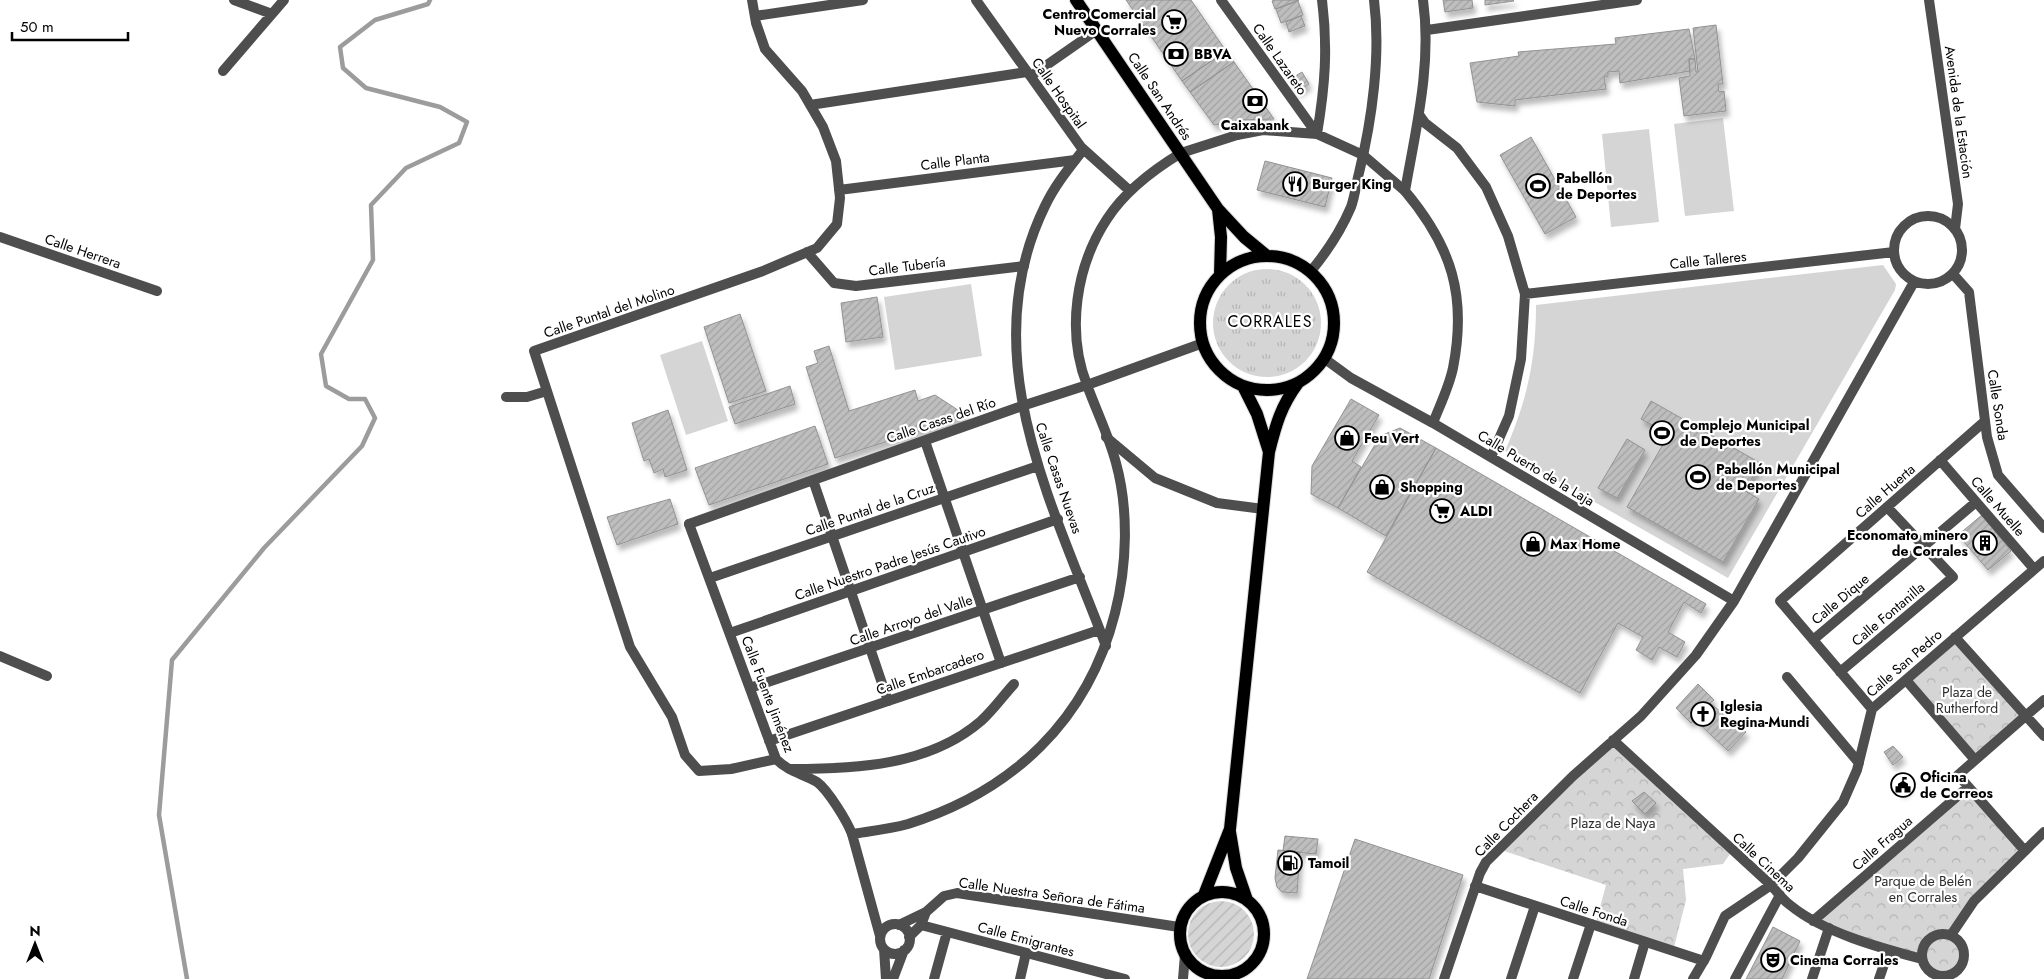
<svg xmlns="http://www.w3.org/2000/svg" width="2044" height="979" viewBox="0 0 2044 979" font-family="Jost,sans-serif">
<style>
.grass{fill:url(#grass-tufts)}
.forest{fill:url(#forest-crowns)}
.garden{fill:url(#garden-furrows)}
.pitch{fill:#d5d5d5}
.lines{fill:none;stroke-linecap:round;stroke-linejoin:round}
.stream{stroke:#9c9c9c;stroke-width:4.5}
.building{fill:url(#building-hatch);stroke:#929292;filter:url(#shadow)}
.primary-casing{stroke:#dbdbdb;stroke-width:14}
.pedestrian{stroke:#4e4e4e;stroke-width:10}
.minor{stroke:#4e4e4e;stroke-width:10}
.tertiary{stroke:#4e4e4e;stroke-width:10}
.primary{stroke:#000;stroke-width:12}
.labels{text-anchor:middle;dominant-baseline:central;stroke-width:4.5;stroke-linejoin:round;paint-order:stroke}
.poi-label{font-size:14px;font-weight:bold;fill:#000;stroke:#fff;text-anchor:start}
.street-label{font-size:14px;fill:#000;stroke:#fff}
.park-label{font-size:14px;fill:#2c2c2c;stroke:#fff}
.quarter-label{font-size:16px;letter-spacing:1px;fill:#000;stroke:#fff}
</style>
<defs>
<pattern id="grass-tufts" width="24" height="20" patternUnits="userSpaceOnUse" patternTransform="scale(1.25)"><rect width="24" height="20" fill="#d5d5d5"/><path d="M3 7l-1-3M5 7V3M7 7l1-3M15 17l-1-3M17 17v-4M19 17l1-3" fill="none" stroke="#b5b5b5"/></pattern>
<pattern id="forest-crowns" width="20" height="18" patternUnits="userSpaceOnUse" patternTransform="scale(1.25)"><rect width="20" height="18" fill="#d5d5d5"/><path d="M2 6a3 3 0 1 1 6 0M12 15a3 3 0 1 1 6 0" fill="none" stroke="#b5b5b5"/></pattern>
<pattern id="garden-furrows" width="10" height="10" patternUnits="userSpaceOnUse" patternTransform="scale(1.25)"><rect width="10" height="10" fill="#d5d5d5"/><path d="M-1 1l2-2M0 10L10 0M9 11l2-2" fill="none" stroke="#b5b5b5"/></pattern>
<pattern id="building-hatch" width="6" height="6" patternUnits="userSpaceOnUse" patternTransform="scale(1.25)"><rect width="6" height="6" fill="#bebebe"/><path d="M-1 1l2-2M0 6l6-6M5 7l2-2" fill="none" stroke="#a2a2a2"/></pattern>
<filter id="shadow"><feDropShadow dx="3" dy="5.5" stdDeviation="2.5" flood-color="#0004"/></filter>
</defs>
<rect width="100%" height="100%" fill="#fff"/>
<path class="grass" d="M1213 323a54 54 0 1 1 108 0a54 54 0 1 1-108 0Z"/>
<path class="forest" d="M1955,637L2026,716L1975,760L1906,680Z
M1613,740L1732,851L1723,864L1683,869L1686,900L1673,951L1595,926L1606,885L1498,849Z
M1968,787L2025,851L1974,901L1951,935C1934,931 1921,942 1922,959L1813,921Z
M1925 955a17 17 0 1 1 34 0a17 17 0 1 1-34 0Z"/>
<path class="garden" d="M1188 934a33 33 0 1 1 66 0a33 33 0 1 1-66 0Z"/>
<path class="pitch" d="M1723,118L1734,211L1685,216L1674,124Z
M1649,129L1659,222L1611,227L1602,134Z
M1883,265L1896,284L1895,290L1728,578L1505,451C1527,400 1536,361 1536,305Z
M971,284L982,356L895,370L884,297Z
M702,341L728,421L686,435L660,355Z"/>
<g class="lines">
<path class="stream" d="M187,979L159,815L172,660L264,548L362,446L375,418L365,399H349L326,386L321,354L373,260L371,205L406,168L459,143L467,122L440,107L366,88L343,68L340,47L375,20L428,4L430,0"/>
</g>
<path class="building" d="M1126,0H1191L1226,51L1182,81Z
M1274,0H1299L1275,9L1272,1Z
M1443,0H1472L1473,8L1445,12Z
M1485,0H1513L1514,1L1485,5Z
M1298,1L1303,15L1281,23L1276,9Z
M1301,16L1305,26L1289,32L1286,22Z
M1716,25L1723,84H1718L1719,92L1724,91L1726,111L1684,116L1679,78L1690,76L1689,59H1695L1696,72H1698L1693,28Z
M1689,29L1695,59H1689L1690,71L1620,83L1619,71L1608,72V76L1604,77L1606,89L1515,100V106L1477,102L1470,63L1519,56L1518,52L1616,44L1615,38Z
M1226,51L1234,62L1190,92L1182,81Z
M1234,62L1274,119L1241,120L1214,125L1190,92Z
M1302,72L1309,84L1297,92L1289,80Z
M1531,137L1576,217L1545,234L1500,155Z
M1265,161L1332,178L1325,207L1257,190Z
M877,297L883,337L846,342L841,303Z
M740,314L766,391L729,403L704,327Z
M829,346L849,411L915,390L918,401L935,395L967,416L835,458L806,367L818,363L814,351Z
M790,386L795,404L735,424L729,407Z
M1351,399L1379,415L1352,461L1361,467L1338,508L1311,494L1312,466Z
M1651,401L1760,463L1745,491L1759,499L1723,562L1627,507L1669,434L1641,419Z
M668,410L687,470L665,477L663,469L654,473L649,459L644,461L632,423Z
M815,426L828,464L709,505L695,468Z
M1400,428L1436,448L1386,536L1338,508L1380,436Z
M1627,439L1645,450L1617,498L1598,488Z
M1436,448L1706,604L1701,613L1684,602L1668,632L1685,642L1677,657L1659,647L1652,660L1636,650L1643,637L1618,623L1580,693L1367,572Z
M670,499L678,524L617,545L607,517Z
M1982,515L2011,551L1988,570L1958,535Z
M1698,684L1714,700L1710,703L1746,732L1728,751L1694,719L1691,723L1676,708Z
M1893,746L1903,757L1893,765L1884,752Z
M1904,777L1910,786L1902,793L1895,784Z
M1644,792L1656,803L1645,814L1632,801Z
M1285,836L1318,839L1316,854L1283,851Z
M1355,839L1463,875L1429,979H1307Z
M1278,850L1300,852L1297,893L1282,892L1277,887L1275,878Z
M1773,927L1800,941L1782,979H1746Z"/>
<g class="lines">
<g class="primary-casing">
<path id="primary" d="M1076,0L1218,209L1244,237L1267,256
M1218,209L1221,237L1220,275
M1200 323a67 67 0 1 1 134 0a67 67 0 1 1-134 0Z
M1243,386L1257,414L1269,452
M1230,832L1236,868L1247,900
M1180 934a42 42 0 1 1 84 0a42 42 0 1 1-84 0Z
M1204,895L1230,829L1269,452C1276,424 1281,406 1298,383"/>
</g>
<path class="pedestrian" d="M752,0L756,23L765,49L802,91L823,127L836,161L840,198L837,224L817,248L763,271L534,351L630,647L672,717L685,755L699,771L731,769L776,759
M1929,0L1958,204L1955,229
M755,16L863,0
M1031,76L1097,30
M810,105L1027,72
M1181,153L1237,135
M1363,155L1405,191
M839,190L1075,160
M807,252L834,283L856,286L1024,266
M506,397H527L547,391
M1106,437L1155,478L1217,503L1263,509
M925,441L1001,663
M813,480L888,701
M689,524L1022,406
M730,633L1058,519
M1020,979L1026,953
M1573,979L1591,924
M1634,979L1645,942
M1812,979L1829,928"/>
<path class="minor" d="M234,0L272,14
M976,0L1081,147L1130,191
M1221,0L1317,134
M1423,0C1432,64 1416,128 1405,191C1452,247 1467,296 1453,368C1449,387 1440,405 1433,423
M1427,30L1637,0
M223,71L284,0
M1420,116L1425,123L1457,148L1486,187L1508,236L1525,294L1521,359L1509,416L1491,457
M1317,134C1325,86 1328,49 1322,0
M1237,135L1263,130L1317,134L1363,155
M1083,150C1069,168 1055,185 1045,206C972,355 1053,505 1106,646
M1894 250a34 34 0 1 1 68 0a34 34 0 1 1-68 0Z
M0,237L157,291
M1953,274L1969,292L1987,437L1998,475L2044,528
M1525,294L1894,252
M1325,359L1351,378L1433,423L1734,601
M1022,406L1087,385C1066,331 1076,266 1107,219C1125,191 1153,170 1181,153
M1940,460L2034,569
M689,524L776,759C790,773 802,773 817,782C828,790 847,821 852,834
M710,578L1038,466
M1955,637L2044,736
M1813,640L1976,502
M0,656L47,676
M1840,672L1953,577L1887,507
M1787,677L1859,763
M1906,680L1975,760
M750,688L1080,577
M1872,709L1780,601L1985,421
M1613,740L1771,885C1777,892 1783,900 1790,905C1824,933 1881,948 1922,959
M769,741L1099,630
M790,769C855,769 929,766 981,721C993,710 1003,696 1014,684
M2025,851L1958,775L2044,700
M1475,886L1704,961
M1813,921L1968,787
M921,925L1125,979
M1922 955a21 21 0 1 1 42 0a21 21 0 1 1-42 0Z
M1951,935L1974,901L2044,832
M934,979L947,932
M1444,979L1480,873L1486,862L1573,776L1641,716L1696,655L1734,601L1914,282
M1511,979L1535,906
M1693,979L1706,957L1725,916L1771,885L1798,858L1843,802L1857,770L1872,709L2044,561
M1735,979L1780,895
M1879,979L1889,950"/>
<path class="tertiary" d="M1311,271C1326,253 1342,228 1351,207C1355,196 1356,184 1359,173C1372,120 1381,55 1374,0
M880 939a15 15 0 1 1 30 0a15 15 0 1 1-30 0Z
M899,925L926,912L944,896L957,893L1179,927
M880,936L852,834C871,831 890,829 908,824C1013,791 1088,720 1115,613C1127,566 1129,510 1116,463C1109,436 1096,410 1087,385L1203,343
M909,937L921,925L926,912
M884,949L886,979
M893,979L904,950
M1183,979L1185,955"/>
<use href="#primary" class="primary"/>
</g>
<defs>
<g id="supermarket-ring" transform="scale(1.25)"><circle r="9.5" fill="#fff" stroke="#000" stroke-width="1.5"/><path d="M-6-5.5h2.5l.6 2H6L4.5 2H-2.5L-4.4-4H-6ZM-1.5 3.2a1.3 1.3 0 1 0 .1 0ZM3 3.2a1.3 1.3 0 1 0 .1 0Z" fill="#000"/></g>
<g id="bank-ring" transform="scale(1.25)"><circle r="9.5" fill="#fff" stroke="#000" stroke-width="1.5"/><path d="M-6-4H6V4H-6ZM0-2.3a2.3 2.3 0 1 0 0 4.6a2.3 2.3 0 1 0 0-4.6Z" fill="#000"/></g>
<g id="restaurant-ring" transform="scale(1.25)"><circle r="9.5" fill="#fff" stroke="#000" stroke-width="1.5"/><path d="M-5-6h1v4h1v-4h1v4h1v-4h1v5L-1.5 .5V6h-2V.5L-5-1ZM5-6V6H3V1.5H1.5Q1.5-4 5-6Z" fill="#000"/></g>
<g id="stadium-ring" transform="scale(1.25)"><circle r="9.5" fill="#fff" stroke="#000" stroke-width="1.5"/><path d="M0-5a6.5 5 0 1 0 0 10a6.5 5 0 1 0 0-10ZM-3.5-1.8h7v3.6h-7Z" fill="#000"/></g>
<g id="shop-ring" transform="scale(1.25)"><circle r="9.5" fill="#fff" stroke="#000" stroke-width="1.5"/><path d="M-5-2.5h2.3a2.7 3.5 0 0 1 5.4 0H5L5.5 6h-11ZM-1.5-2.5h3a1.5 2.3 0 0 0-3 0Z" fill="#000"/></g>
<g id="building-ring" transform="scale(1.25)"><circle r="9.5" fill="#fff" stroke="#000" stroke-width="1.5"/><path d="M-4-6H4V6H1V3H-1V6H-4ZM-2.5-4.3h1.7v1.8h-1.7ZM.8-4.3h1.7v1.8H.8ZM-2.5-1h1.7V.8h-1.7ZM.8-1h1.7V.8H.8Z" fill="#000"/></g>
<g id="church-ring" transform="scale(1.25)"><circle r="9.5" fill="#fff" stroke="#000" stroke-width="1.5"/><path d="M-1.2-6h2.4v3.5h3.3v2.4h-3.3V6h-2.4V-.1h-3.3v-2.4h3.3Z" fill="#000"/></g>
<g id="civic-ring" transform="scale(1.25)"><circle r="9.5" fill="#fff" stroke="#000" stroke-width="1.5"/><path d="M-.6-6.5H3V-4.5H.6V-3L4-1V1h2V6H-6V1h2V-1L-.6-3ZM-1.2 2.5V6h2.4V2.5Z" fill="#000"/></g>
<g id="fuel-ring" transform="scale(1.25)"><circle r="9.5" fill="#fff" stroke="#000" stroke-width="1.5"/><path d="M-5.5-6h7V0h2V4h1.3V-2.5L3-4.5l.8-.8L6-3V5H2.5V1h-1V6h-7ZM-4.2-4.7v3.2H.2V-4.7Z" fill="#000"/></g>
<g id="theatre-ring" transform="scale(1.25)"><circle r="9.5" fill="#fff" stroke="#000" stroke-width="1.5"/><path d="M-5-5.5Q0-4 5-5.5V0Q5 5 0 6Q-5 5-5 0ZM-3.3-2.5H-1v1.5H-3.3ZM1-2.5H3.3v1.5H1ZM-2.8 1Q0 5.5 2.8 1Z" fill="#000"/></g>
</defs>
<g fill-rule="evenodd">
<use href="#supermarket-ring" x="1174" y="22"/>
<use href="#bank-ring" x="1176" y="54"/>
<use href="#bank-ring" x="1255" y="101"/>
<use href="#restaurant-ring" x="1295" y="184"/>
<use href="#stadium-ring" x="1538" y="186"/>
<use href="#stadium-ring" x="1662" y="433"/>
<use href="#shop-ring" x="1347" y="438"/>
<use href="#stadium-ring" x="1698" y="477"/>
<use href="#shop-ring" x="1382" y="487"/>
<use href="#supermarket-ring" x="1442" y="511"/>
<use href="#building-ring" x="1985" y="543"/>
<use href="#shop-ring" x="1533" y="544"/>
<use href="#church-ring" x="1703" y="714"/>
<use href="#civic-ring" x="1903" y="785"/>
<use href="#fuel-ring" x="1290" y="863"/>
<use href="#theatre-ring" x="1773" y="960"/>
</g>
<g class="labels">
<g class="poi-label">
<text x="1156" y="14" text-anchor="end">Centro Comercial<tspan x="1156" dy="16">Nuevo Corrales</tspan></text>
<text x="1194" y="54">BBVA</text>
<text x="1255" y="125" text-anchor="middle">Caixabank</text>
<text x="1556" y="178">Pabellón<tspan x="1556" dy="16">de Deportes</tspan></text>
<text x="1312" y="184">Burger King</text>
<text x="1680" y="425">Complejo Municipal<tspan x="1680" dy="16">de Deportes</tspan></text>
<text x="1364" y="438">Feu Vert</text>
<text x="1716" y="469">Pabellón Municipal<tspan x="1716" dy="16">de Deportes</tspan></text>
<text x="1400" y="487">Shopping</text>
<text x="1460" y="511">ALDI</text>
<text x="1968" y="535" text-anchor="end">Economato minero<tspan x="1968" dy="16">de Corrales</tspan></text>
<text x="1550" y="544">Max Home</text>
<text x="1720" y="706">Iglesia<tspan x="1720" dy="16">Regina-Mundi</tspan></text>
<text x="1920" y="777">Oficina<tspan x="1920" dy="16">de Correos</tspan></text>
<text x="1308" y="863">Tamoil</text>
<text x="1790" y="960">Cinema Corrales</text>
</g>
<g class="street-label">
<text transform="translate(1280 59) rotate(55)">Calle Lazareto</text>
<text transform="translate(1059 93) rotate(55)">Calle Hospital</text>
<text transform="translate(1160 96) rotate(56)">Calle San Andrés</text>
<text transform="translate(1959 112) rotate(82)">Avenida de la Estación</text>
<text transform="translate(955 161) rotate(-7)">Calle Planta</text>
<text transform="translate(83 251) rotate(19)">Calle Herrera</text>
<text transform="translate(1708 260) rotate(-6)">Calle Talleres</text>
<text transform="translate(907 266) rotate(-7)">Calle Tubería</text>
<text transform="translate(609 311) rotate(-19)">Calle Puntal del Molino</text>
<text transform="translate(1998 405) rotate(81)">Calle Sonda</text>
<text transform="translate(941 420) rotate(-19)">Calle Casas del Río</text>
<text transform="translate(1536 468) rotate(31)">Calle Puerto de la Laja</text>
<text transform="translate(1059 478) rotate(71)">Calle Casas Nuevas</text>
<text transform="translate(1885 491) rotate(-41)">Calle Huerta</text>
<text transform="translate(1998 506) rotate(49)">Calle Muelle</text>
<text transform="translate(870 509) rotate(-19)">Calle Puntal de la Cruz</text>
<text transform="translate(890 563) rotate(-19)">Calle Nuestro Padre Jesús Cautivo</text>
<text transform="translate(1840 599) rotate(-40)">Calle Dique</text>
<text transform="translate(1888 614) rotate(-40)">Calle Fontanilla</text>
<text transform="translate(911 620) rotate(-19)">Calle Arroyo del Valle</text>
<text transform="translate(1904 663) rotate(-41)">Calle San Pedro</text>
<text transform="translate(930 672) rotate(-19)">Calle Embarcadero</text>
<text transform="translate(768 694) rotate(69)">Calle Fuente Jiménez</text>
<text transform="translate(1506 824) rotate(-46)">Calle Cochera</text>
<text transform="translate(1882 843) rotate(-41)">Calle Fragua</text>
<text transform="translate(1764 862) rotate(43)">Calle Cinema</text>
<text transform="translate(1052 895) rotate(8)">Calle Nuestra Señora de Fátima</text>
<text transform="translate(1594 911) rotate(18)">Calle Fonda</text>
<text transform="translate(1026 939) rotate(15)">Calle Emigrantes</text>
</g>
<g class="park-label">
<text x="1967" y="692">Plaza de<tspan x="1967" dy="16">Rutherford</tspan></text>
<text x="1613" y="823">Plaza de Naya</text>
<text x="1923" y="881">Parque de Belén<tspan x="1923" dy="16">en Corrales</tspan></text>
</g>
<g class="quarter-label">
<text x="1270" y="321">CORRALES</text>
</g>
</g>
<g transform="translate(35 944)" stroke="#ffffff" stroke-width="4" paint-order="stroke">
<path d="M0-4L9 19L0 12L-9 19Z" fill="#000000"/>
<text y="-8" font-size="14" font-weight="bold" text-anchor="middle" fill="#000000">N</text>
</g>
<path d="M12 32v8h116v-8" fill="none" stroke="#000000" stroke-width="2.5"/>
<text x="20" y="32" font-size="15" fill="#000000" stroke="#ffffff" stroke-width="4" paint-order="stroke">50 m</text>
</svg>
